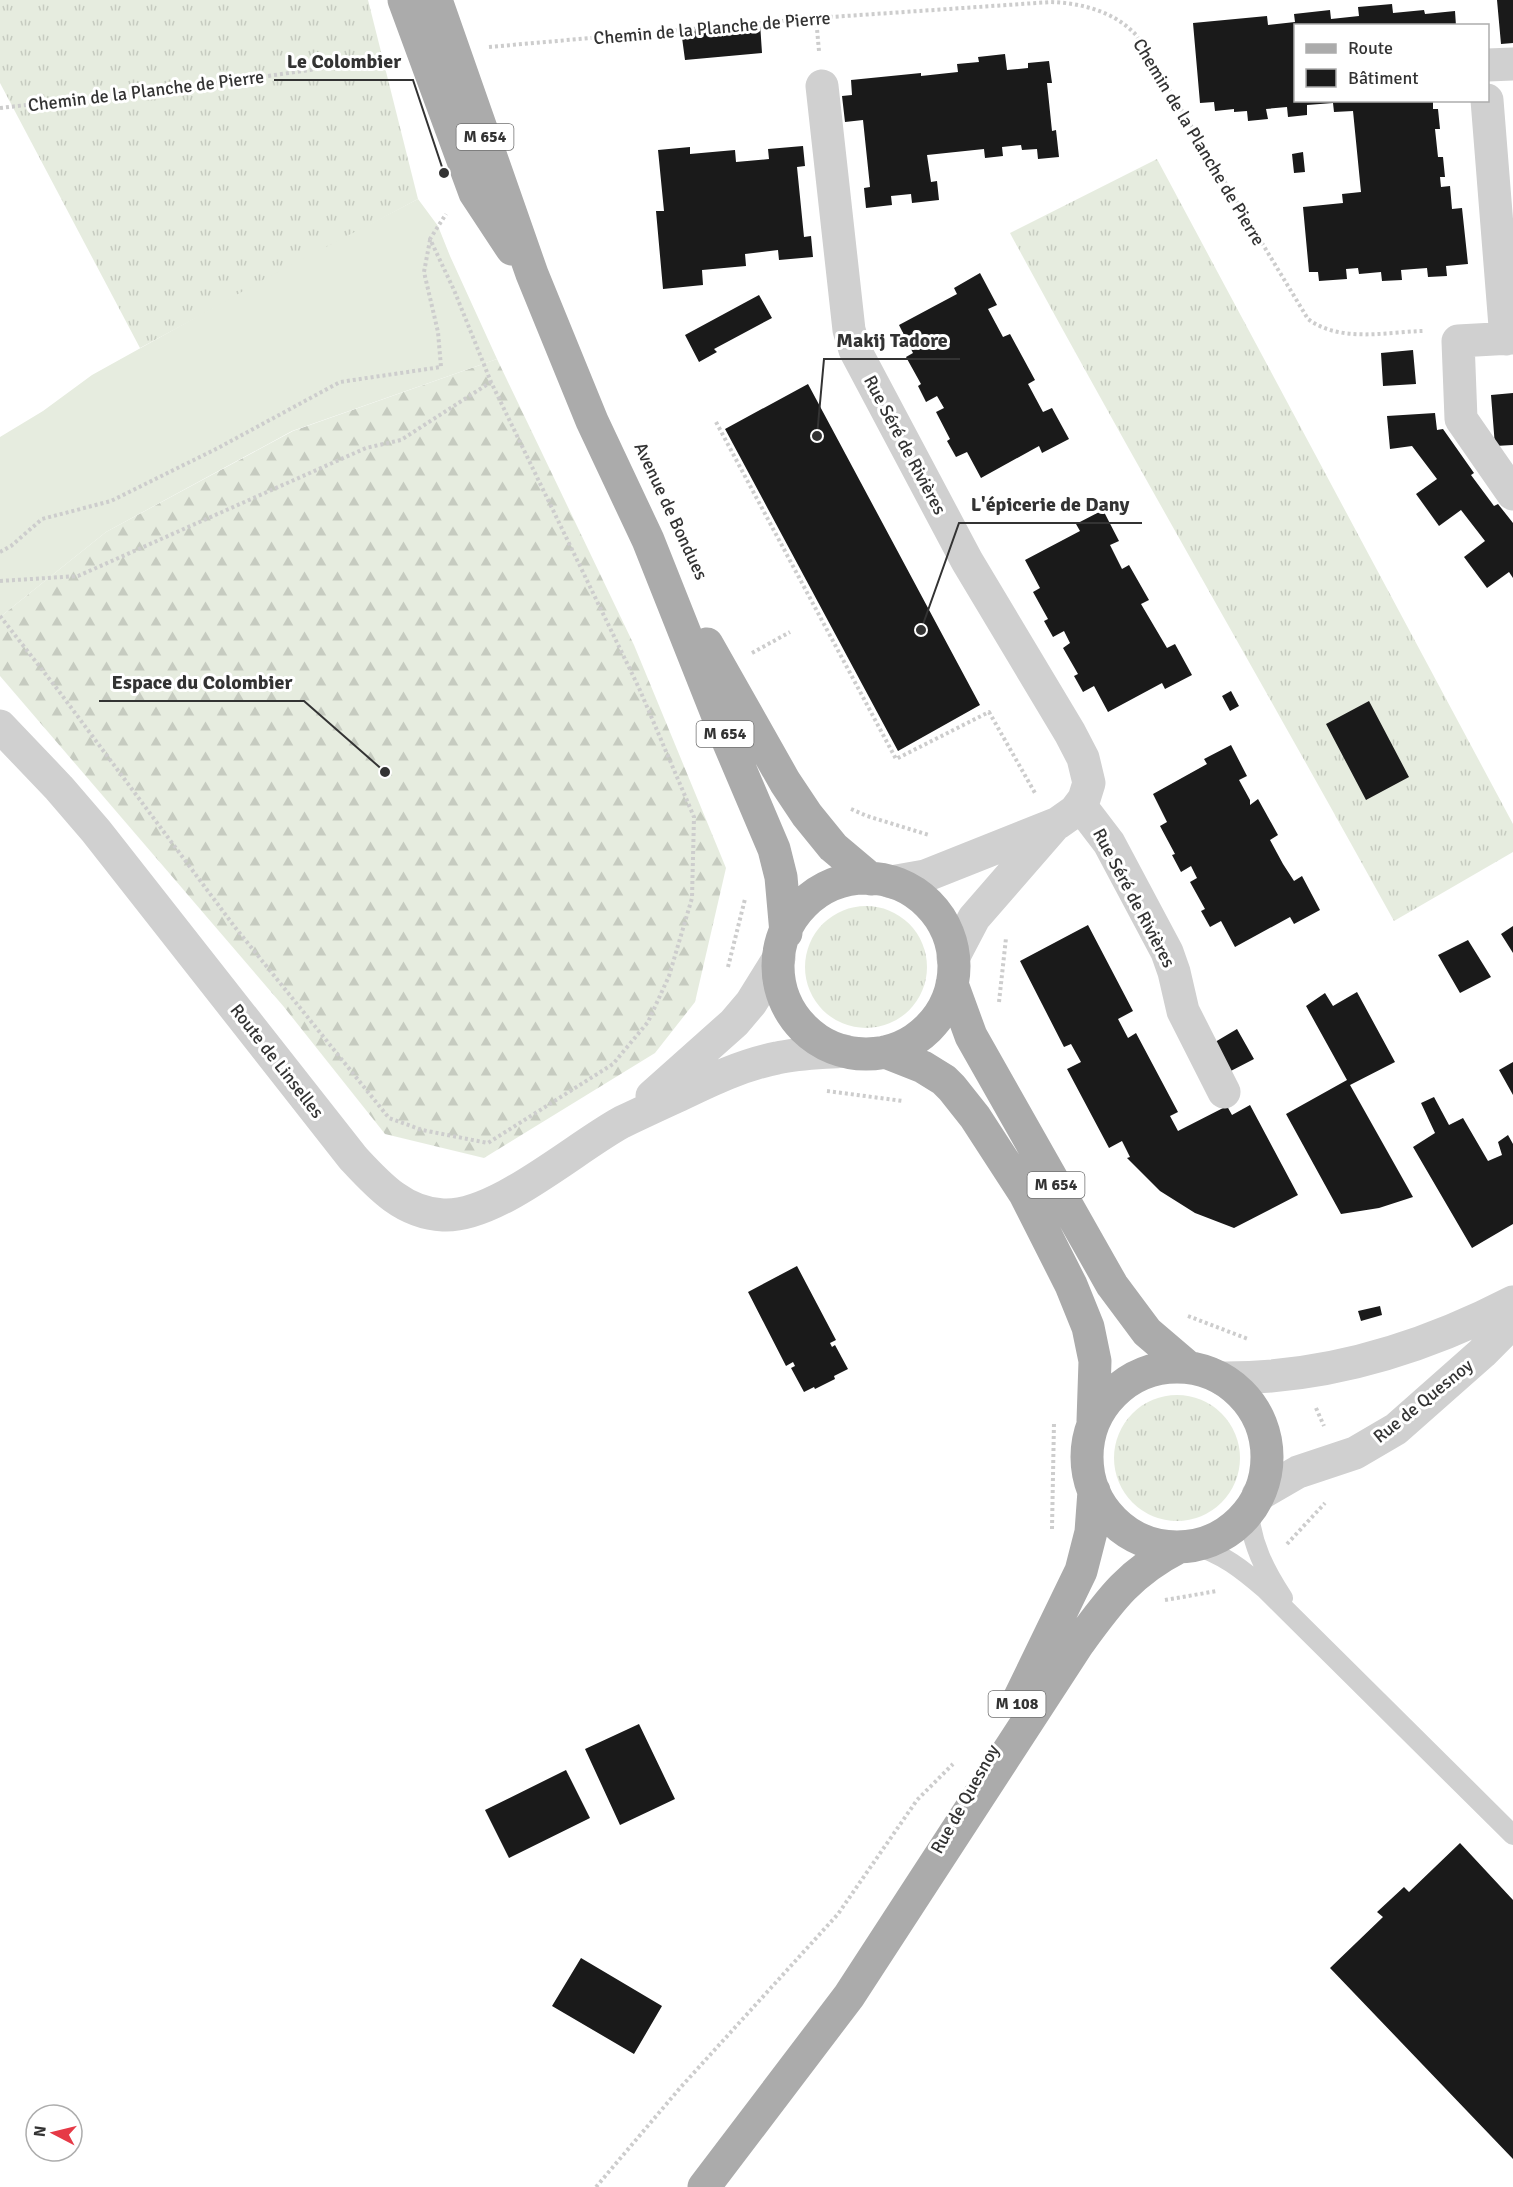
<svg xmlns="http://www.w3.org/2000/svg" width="1513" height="2187" viewBox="0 0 1513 2187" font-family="Signika,sans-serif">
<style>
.grass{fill:url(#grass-tufts)}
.forest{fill:url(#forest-firs)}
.pitch{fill:#e6ecdf}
.building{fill:#1a1a1a}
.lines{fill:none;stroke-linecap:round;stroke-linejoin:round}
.path{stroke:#cdcdcd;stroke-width:4;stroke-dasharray:3 3;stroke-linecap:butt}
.service{stroke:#d0d0d0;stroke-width:20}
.minor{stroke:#d0d0d0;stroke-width:33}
.tertiary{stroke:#d0d0d0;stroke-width:33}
.primary{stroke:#ababab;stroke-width:33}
.labels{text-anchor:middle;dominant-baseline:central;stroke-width:6;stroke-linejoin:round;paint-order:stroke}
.shield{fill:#fff;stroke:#707070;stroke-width:1.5}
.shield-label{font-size:16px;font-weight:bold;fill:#333}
.street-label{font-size:18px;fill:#333;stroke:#fff}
.leader{fill:none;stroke:#333;stroke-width:2}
.callout-dot{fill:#333;stroke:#fff;stroke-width:2}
.callout-label{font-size:20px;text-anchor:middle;font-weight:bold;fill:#333;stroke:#fff;stroke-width:6;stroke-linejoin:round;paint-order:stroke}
</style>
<defs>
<pattern id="grass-tufts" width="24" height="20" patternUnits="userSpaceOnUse" patternTransform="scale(1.5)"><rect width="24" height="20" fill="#e6ecdf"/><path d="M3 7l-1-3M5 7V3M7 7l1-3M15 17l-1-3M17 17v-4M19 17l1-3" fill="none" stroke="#c6cbc0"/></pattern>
<pattern id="forest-firs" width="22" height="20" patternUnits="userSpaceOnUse" patternTransform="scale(1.5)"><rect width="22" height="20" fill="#e6ecdf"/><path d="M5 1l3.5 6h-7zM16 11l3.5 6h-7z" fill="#c6cbc0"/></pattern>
</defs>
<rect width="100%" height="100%" fill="#fff"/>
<path class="grass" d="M0,0H368L418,199L140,348L0,83Z
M1157,159L1513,824V852L1394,921C1267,691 1135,464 1010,233Z
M805 967a61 61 0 1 1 122 0a61 61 0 1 1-122 0Z
M1114 1458a63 63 0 1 1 126 0a63 63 0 1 1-126 0Z"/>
<path class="forest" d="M497,359L634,645L726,868L695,1002L655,1053L484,1158L385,1134L284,1007L0,676V617L106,532L293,431Z"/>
<path class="pitch" d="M418,199L438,226L450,256L497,359L292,431L106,532L0,617V437L43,411L92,375L272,275Z"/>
<path class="building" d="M1497,0H1513V43L1501,44Z
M1392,4L1393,13L1424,10L1425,14L1455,11L1456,26H1296V100H1433V109H1438L1440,129H1435L1438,157H1443L1445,177H1440L1441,187L1450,186L1452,209L1462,208L1468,264L1446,266L1447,276L1428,277L1427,268L1401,270L1402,280L1382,281L1381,272L1359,274L1358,268L1346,269L1347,279L1319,281L1318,272H1309L1303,207L1343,203L1342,194L1361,192L1353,111L1334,112L1333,103L1307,105V115L1288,117L1287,107L1266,109L1268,119L1248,121L1247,111L1234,112V109L1215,111L1214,102L1200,103L1193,23L1267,16L1268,25L1295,22L1294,14L1330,10L1331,19L1359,16L1358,7Z
M760,23L762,53L685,60L681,30Z
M1005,54L1007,70L1028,68V63L1049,61L1052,83H1047L1052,131L1056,130L1059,157L1038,159L1037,149L1022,150L1021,145L1002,147L1003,156L985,158L984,149L927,155L931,182L937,181L939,200L912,203L911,194L891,196L892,205L866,208L864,188L870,187L863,120L845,122L842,96L852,95L851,80L921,73V76L958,72L957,64L979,62L978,57Z
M803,146L805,166L797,167L804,237L811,236L813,257L779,260L778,250L745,254L746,266L702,270L703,285L663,289L656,211H664L658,150L690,147V154L735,150L736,162L769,159L768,149Z
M1303,152L1305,172L1294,173L1292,154Z
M980,273L997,305L988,309L1003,337L1010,334L1035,380L1028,384L1043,412L1052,408L1069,439L1042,453L1039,446L981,478L967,452L956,457L947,441L950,439L936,412L944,408L937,396L926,402L918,386L921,384L906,357L913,353L899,325L957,294L954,288Z
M759,295L772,318L714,349L717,352L699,362L685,335Z
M1413,350L1416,384L1383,386L1381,353Z
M808,384L980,705L898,751L725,429Z
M1513,393V445L1495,446L1491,395Z
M1435,413L1437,430L1443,429L1474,473L1471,475L1494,506L1498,504L1513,523V578L1509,572L1487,588L1464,557L1485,541L1461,510L1439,526L1416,494L1437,479L1412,446L1390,449L1387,416Z
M1103,510L1119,541L1110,545L1122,569L1129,565L1149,600L1141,604L1167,648L1175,644L1192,675L1165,689L1162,683L1108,712L1094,686L1083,692L1074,676L1078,674L1063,648L1070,643L1064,631L1053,637L1044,621L1048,619L1033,592L1040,588L1025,560L1080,531L1076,524Z
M1231,691L1239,706L1230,711L1222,696Z
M1369,701L1409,777L1366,800L1326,724Z
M1231,745L1247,776L1239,780L1250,800V805L1258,799L1278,835L1270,840L1283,864L1294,881L1302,876L1320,910L1294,924L1290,917L1235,947L1221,921L1210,927L1201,911L1205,909L1190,882L1197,878L1191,866L1181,872L1172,855L1175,854L1160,826L1167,822L1153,794L1207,764L1204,759Z
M1088,925L1133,1011L1118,1019L1128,1038L1136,1033L1178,1112L1170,1116L1178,1131L1227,1106L1232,1115L1250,1105L1298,1195L1234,1228L1195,1213L1160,1191L1127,1158L1130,1157L1122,1141L1109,1148L1067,1069L1081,1062L1071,1044L1064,1047L1020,961Z
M1513,926V953L1501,934Z
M1468,940L1491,977L1460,993L1438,955Z
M1357,992L1395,1062L1350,1085L1413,1197L1379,1208L1341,1214L1286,1114L1347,1080L1306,1006L1325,993L1333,1006Z
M1237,1029L1254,1059L1225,1074L1210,1045Z
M1513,1062V1095L1499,1070Z
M1434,1097L1449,1125L1463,1118L1488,1161L1502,1155L1498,1142L1508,1135L1513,1144V1224L1472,1248L1413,1147L1435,1133L1421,1103Z
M797,1266L836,1340L830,1343L832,1347L835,1345L848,1369L834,1376L835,1379L815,1389L814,1387L804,1392L791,1368L795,1366L793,1362L786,1366L748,1292Z
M1380,1306L1382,1315L1361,1321L1358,1311Z
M639,1724L675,1799L620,1825L585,1749Z
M566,1770L590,1818L509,1858L485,1810Z
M1460,1843L1513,1900V2159L1330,1968L1383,1917L1377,1912L1404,1887L1409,1892Z
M581,1958L662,2006L634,2054L552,2006Z"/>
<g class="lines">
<path class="path" d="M816,18L819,51
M489,47L816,18L1051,2C1082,3 1115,12 1136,35L1308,319C1340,343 1386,332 1423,331
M0,108L219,83L386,59
M716,422L896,759L989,712L1035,793
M0,552L11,546L42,519L111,501L218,448L340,382L441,367L438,332L424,272L430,240
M0,581L78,576L366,448L401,440L491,382
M0,616L58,690L234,926L389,1118L422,1130L488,1143L613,1064L648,1022L669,976L692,898L694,817L639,688L491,382L454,290L430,239L446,214
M752,653L790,632
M851,809L867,816L929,835
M728,967L745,899
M999,1002L1006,938
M827,1091L903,1101
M1188,1316L1248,1339
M1316,1408L1324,1426
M1052,1529L1054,1422
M1287,1544L1325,1503
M1165,1600L1217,1591
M596,2187L680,2088L838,1914L917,1800L953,1764"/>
<path class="service" d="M1249,1511C1251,1543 1265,1571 1283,1598
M1193,1545C1222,1553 1243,1570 1265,1589L1513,1835"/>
<path class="minor" d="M1488,65L1513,64
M822,86L849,330L855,350L967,561L1070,733L1083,758L1089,783L1084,799L1075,811L1058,823L925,876L891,882
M1487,100L1506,339
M1513,338L1458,341L1461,419L1513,494
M0,726L59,788L96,831L353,1158C378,1185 403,1213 443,1215C496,1218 574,1148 622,1122C641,1113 660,1104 680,1095C711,1080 742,1065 777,1058C799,1053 822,1053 845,1051
M1080,805L1109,843L1167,952L1174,972L1183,1011L1224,1092
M953,958L974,918L1054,826
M652,1096L734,1023L751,1003L779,958"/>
<path class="tertiary" d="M1221,1378C1324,1379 1422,1349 1513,1302
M1258,1495L1298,1472L1355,1453L1396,1429L1482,1353L1513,1322"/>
<path class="primary" d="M404,0L475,193L512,249
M436,0L532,274L592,421L648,540L723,729L774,849L781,877L786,933
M707,644L785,782L807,815L833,847L871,879
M778 966a88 88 0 1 1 176 0a88 88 0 1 1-176 0Z
M952,984L971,1036L1112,1285L1147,1332L1188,1367
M885,1052L923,1067L944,1080L952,1088L975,1117L1025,1194L1071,1285L1088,1327L1095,1361L1093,1421
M1087 1457a90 90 0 1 1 180 0a90 90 0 1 1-180 0Z
M1018,1701L1081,1571L1091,1532L1094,1491
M704,2187L849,1996L1078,1644C1110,1600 1130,1572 1179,1547"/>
</g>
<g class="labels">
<g class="shield">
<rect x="456.5" y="124" width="57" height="26" rx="4.5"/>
<rect x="696.5" y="721" width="57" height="26" rx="4.5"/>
<rect x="1027.5" y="1172" width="57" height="26" rx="4.5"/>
<rect x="988.5" y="1691" width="57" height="26" rx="4.5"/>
</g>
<g class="shield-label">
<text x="485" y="137">M 654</text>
<text x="725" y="734">M 654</text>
<text x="1056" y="1185">M 654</text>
<text x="1017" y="1704">M 108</text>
</g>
<g class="street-label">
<text transform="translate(712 28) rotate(-5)">Chemin de la Planche de Pierre</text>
<text transform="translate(146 91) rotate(-7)">Chemin de la Planche de Pierre</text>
<text transform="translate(1199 142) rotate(59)">Chemin de la Planche de Pierre</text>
<text transform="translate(905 445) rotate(62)">Rue Séré de Rivières</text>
<text transform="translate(671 511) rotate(65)">Avenue de Bondues</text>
<text transform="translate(1134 898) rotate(62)">Rue Séré de Rivières</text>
<text transform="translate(277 1061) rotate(52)">Route de Linselles</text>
<text transform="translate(1423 1401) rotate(-39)">Rue de Quesnoy</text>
<text transform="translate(965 1799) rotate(-61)">Rue de Quesnoy</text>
</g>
</g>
<path class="leader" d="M444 173L413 80H274M817 436L824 359H960M921 630L959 523H1142M385 772L304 701H99"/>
<g class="callout-dot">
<circle cx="444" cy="173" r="6"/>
<circle cx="817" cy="436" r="6"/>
<circle cx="921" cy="630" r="6"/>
<circle cx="385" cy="772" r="6"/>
</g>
<g class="callout-label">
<text x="344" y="68">Le Colombier</text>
<text x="892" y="347">Makij Tadore</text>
<text x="1050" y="511">L'épicerie de Dany</text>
<text x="202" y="689">Espace du Colombier</text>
</g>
<rect x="1294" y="24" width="195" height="78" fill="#ffffff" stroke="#adadad" stroke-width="1.5"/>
<rect x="1306" y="44" width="30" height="9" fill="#ababab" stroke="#adadad" stroke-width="1.5"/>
<text x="1348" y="54" font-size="18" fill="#333333">Route</text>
<rect x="1306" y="69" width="30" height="18" fill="#1a1a1a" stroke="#adadad" stroke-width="1.5"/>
<text x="1348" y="84" font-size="18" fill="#333333">Bâtiment</text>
<g transform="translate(54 2133) rotate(277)"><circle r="28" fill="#ffffff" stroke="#adadad" stroke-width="1.5"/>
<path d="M0-4.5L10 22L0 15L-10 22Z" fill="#e63946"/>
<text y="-9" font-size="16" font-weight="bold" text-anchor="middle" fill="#333333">N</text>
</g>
</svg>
